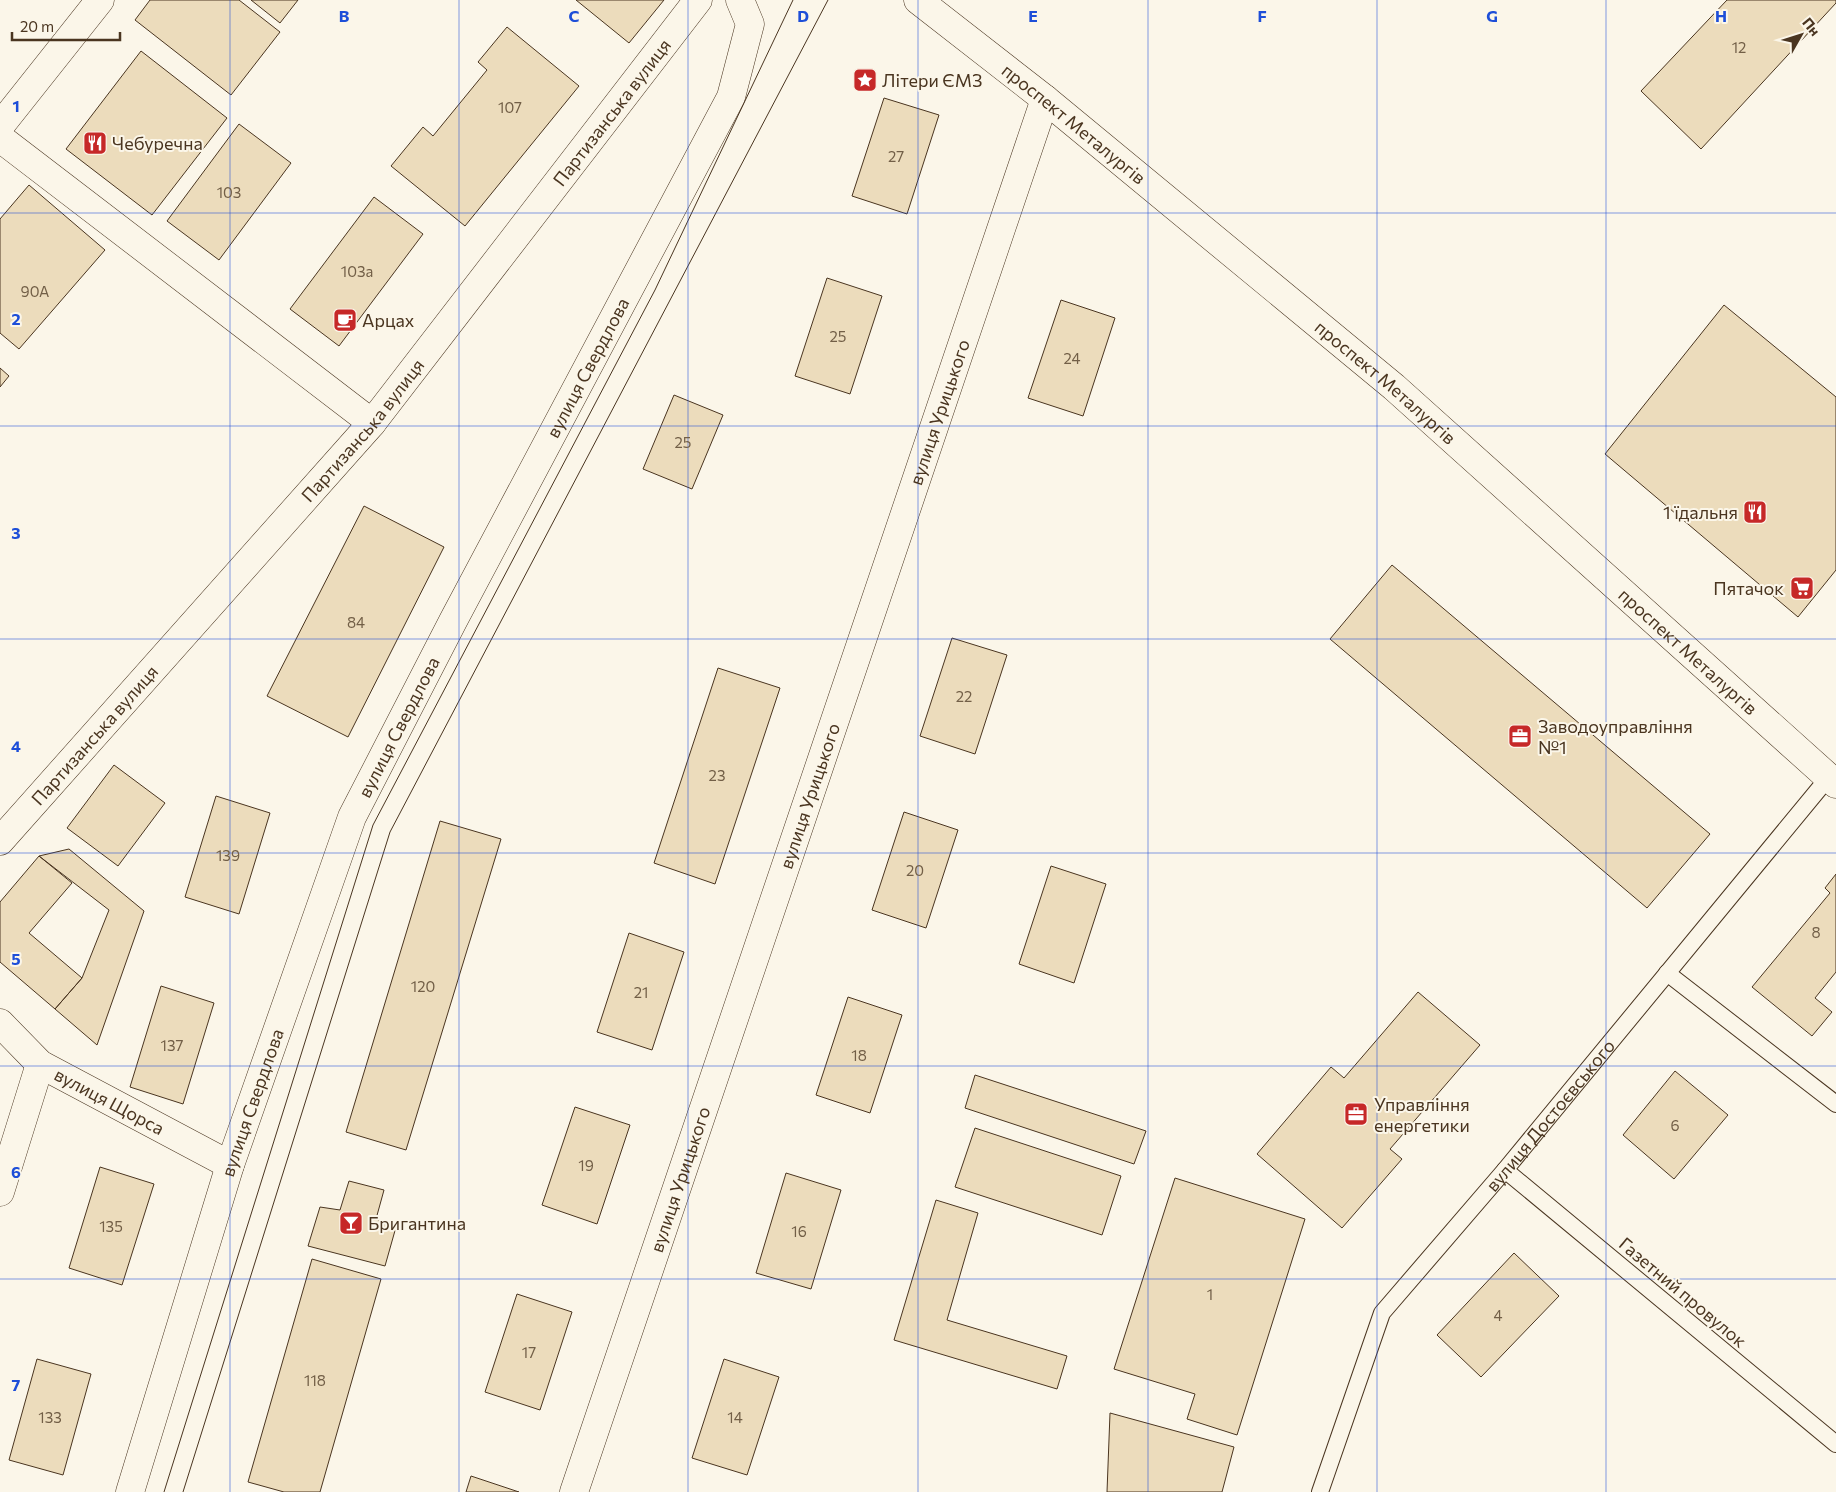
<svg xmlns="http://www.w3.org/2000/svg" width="1836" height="1492" viewBox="0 0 1836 1492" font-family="Commissioner,sans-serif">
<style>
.building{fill:#ecdcbc;stroke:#4a3520}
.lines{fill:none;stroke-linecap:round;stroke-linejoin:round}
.lane-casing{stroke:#4a3520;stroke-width:18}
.street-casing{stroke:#4a3520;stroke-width:29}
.secondary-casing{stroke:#4a3520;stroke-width:29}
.lane{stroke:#fbf6e9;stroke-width:16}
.street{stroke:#fbf6e9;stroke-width:28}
.secondary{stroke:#fbf6e9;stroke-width:28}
.tram{stroke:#4a3520;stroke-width:1}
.grid{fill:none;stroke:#1d4ed8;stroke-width:1;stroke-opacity:0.55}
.labels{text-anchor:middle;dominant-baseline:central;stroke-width:4;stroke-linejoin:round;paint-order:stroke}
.number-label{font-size:15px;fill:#725f47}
.poi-label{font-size:18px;fill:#4a3520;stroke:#fbf6e9;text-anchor:start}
.street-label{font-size:18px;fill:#4a3520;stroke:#fbf6e9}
.grid-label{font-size:16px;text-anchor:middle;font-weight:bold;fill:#1d4ed8;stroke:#fbf6e9;stroke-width:4;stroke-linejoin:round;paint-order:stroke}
</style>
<rect width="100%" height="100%" fill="#fbf6e9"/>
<path class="building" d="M150,0H239L280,32L231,95L135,20Z
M251,0H298L280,23Z
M576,0H664L629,43Z
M1727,0H1836V3L1701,149L1641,91Z
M507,27L579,86L465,226L391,166L423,127L433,136L487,70L478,62Z
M141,51L227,118L152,215L66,149Z
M884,98L939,115L907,214L852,196Z
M239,124L291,163L219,260L167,221Z
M29,185L105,250L19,349L0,333V219Z
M374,197L423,234L339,346L290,309Z
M827,278L882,296L850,394L795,376Z
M1061,300L1115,318L1083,416L1028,398Z
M1724,305L1836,397V570L1798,617L1605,454Z
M0,368L9,376L0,387Z
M674,395L723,415L692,489L643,469Z
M364,506L444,547L348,737L267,696Z
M1392,565L1710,834L1647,908L1330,639Z
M952,638L1007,655L975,754L920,736Z
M718,668L780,688L715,884L654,863Z
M114,765L165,803L118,866L67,828Z
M216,796L270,813L239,914L185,897Z
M904,812L958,830L926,928L872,910Z
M440,821L501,839L406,1150L346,1132Z
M69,849L144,911L97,1045L55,1009L82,978L109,910L39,856Z
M39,856L72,883L29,933L82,978L55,1009L0,962V902Z
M1051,866L1106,884L1074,983L1019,964Z
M1836,874V972L1815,998L1832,1012L1812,1036L1752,987L1830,893L1825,888Z
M629,933L684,952L652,1050L597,1032Z
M161,986L214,1003L183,1104L130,1087Z
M1418,992L1480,1045L1390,1149L1402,1159L1342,1228L1257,1154L1331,1067L1344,1078Z
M848,997L902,1015L870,1113L816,1095Z
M1675,1071L1728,1115L1674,1179L1623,1135Z
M975,1075L1146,1131L1134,1164L965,1108Z
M575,1107L630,1125L597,1224L542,1205Z
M975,1128L1121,1176L1102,1235L955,1187Z
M100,1167L154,1184L122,1285L69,1268Z
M786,1173L841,1190L811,1289L756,1273Z
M1175,1178L1305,1219L1237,1435L1187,1419L1195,1394L1114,1369Z
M349,1181L384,1190L376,1219L396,1227L385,1266L308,1246L320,1207L340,1210Z
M936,1200L978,1213L947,1320L1067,1356L1057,1389L894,1340Z
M1514,1253L1559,1296L1481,1377L1437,1335Z
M312,1259L381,1279L320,1492H284L248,1482Z
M517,1294L572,1312L540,1410L485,1392Z
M37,1359L91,1374L63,1475L9,1460Z
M724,1359L779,1377L747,1475L692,1458Z
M1110,1413L1234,1447L1222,1492H1107Z
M471,1476L519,1492H466Z"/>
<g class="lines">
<g class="lane-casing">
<g id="lane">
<path d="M1667,973L1836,1104"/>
<path d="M1505,1170L1836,1444"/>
<path id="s1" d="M1320,1492L1382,1313L1505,1170L1828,778"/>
</g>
</g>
<g class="street-casing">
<g id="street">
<path id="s2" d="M918,0L1045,99L1394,387L1836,784"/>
<path d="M0,126L100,0"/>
<path d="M0,138L372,423"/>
<path id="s3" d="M0,1023L40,1064L230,1165"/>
<path d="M0,1192L40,1064"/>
<path id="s4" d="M574,1492L1045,99"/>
</g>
</g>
<g class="secondary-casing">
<g id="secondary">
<path id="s5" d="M0,841L372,423L698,0"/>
<path id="s6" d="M130,1492L230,1165L352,817L453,621L731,97L750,24L740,0"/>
</g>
</g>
<use href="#lane" class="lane"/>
<use href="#street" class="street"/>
<use href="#secondary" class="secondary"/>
<path class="tram" d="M164,1492L373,825L655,290L793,0
M183,1492L390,832L828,0"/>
</g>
<path class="grid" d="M230,0V1492M459,0V1492M688,0V1492M918,0V1492M1148,0V1492M1377,0V1492M1606,0V1492M0,213H1836M0,426H1836M0,639H1836M0,853H1836M0,1066H1836M0,1279H1836"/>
<defs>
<g id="sight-square" transform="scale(1.25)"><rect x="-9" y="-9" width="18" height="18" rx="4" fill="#c62828" stroke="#fbf6e9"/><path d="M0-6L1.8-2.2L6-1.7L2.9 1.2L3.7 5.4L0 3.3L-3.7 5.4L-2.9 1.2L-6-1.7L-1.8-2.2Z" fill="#fff"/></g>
<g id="restaurant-square" transform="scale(1.25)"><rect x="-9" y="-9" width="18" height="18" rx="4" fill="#c62828" stroke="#fbf6e9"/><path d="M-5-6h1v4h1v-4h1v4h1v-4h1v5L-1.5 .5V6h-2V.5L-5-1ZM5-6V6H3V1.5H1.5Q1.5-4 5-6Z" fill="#fff"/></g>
<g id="cafe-square" transform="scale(1.25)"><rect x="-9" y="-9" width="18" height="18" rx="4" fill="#c62828" stroke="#fbf6e9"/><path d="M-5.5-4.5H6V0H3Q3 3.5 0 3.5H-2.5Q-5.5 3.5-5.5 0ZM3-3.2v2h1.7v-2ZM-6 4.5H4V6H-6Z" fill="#fff"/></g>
<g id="supermarket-square" transform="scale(1.25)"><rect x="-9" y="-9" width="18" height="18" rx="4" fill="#c62828" stroke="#fbf6e9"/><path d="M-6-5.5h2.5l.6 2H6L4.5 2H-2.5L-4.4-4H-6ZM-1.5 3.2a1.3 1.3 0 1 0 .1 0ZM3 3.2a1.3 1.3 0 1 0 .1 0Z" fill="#fff"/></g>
<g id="office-square" transform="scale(1.25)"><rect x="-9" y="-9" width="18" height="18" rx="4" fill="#c62828" stroke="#fbf6e9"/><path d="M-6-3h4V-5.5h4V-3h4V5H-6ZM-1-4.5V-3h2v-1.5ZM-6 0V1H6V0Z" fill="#fff"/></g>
<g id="bar-square" transform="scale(1.25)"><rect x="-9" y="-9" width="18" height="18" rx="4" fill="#c62828" stroke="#fbf6e9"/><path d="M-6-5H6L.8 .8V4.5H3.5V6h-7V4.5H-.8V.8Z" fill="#fff"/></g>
</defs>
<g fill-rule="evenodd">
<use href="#sight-square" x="865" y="80"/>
<use href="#restaurant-square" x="95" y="143"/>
<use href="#cafe-square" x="345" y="320"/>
<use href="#restaurant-square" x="1755" y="512"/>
<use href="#supermarket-square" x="1802" y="588"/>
<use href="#office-square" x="1520" y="736"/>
<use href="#office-square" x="1356" y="1114"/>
<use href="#bar-square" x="351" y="1223"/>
</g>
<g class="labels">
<g class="number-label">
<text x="1739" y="47">12</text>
<text x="510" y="107">107</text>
<text x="896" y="156">27</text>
<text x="229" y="192">103</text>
<text x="357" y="271">103а</text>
<text x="35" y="291">90А</text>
<text x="838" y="336">25</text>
<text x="1072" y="358">24</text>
<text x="683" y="442">25</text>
<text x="356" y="622">84</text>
<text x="964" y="696">22</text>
<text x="717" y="775">23</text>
<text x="228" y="855">139</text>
<text x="915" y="870">20</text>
<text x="1816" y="932">8</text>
<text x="423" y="986">120</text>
<text x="641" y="992">21</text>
<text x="172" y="1045">137</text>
<text x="859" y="1055">18</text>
<text x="1675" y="1125">6</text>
<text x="586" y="1165">19</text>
<text x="111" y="1226">135</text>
<text x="799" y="1231">16</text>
<text x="1210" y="1294">1</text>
<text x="1498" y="1315">4</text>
<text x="529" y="1352">17</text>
<text x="315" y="1380">118</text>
<text x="50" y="1417">133</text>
<text x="735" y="1417">14</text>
</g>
<g class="poi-label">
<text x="882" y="80">Літери ЄМЗ</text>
<text x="112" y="143">Чебуречна</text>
<text x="362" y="320">Арцах</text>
<text x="1738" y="512" text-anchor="end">1 їдальня</text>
<text x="1784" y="588" text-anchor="end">Пятачок</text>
<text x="1538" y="726">Заводоуправління<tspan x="1538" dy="21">№1</tspan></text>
<text x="1374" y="1104">Управління<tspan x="1374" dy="21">енергетики</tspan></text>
<text x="368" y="1223">Бригантина</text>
</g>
<g class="street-label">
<text stroke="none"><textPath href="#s5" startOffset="952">Партизанська вулиця</textPath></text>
<text stroke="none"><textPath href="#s2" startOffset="199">проспект Металургів</textPath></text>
<text stroke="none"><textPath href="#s6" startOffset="1218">вулиця Свердлова</textPath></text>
<text stroke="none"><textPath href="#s2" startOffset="604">проспект Металургів</textPath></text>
<text stroke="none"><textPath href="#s4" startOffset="1140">вулиця Урицького</textPath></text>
<text stroke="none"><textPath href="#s5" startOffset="548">Партизанська вулиця</textPath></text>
<text stroke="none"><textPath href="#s2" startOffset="1009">проспект Металургів</textPath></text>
<text stroke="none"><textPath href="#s6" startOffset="812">вулиця Свердлова</textPath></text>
<text stroke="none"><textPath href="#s5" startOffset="142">Партизанська вулиця</textPath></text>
<text stroke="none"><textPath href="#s4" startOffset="735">вулиця Урицького</textPath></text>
<text stroke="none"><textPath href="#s3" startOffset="136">вулиця Щорса</textPath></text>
<text stroke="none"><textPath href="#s6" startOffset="408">вулиця Свердлова</textPath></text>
<text stroke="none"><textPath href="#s1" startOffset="449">вулиця Достоєвського</textPath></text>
<text stroke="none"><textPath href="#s4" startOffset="330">вулиця Урицького</textPath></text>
<text transform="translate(1683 1292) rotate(40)">Газетний провулок</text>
</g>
</g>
<g class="grid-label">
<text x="344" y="22">B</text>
<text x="574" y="22">C</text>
<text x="803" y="22">D</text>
<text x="1033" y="22">E</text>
<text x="1262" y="22">F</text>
<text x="1492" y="22">G</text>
<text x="1721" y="22">H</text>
<text x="16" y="112">1</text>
<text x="16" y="325">2</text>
<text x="16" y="539">3</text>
<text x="16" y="752">4</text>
<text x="16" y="965">5</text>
<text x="16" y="1178">6</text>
<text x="16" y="1391">7</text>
</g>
<g transform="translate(1801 35) rotate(51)" stroke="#fbf6e9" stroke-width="4" paint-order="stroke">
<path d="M0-4L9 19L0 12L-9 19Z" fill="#4a3520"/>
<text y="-8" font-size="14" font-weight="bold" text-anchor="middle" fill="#4a3520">Пн</text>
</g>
<path d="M12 32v8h108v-8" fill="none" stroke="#4a3520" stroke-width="2.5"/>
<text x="20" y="32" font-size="15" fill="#4a3520" stroke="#fbf6e9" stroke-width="4" paint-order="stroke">20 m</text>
</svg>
